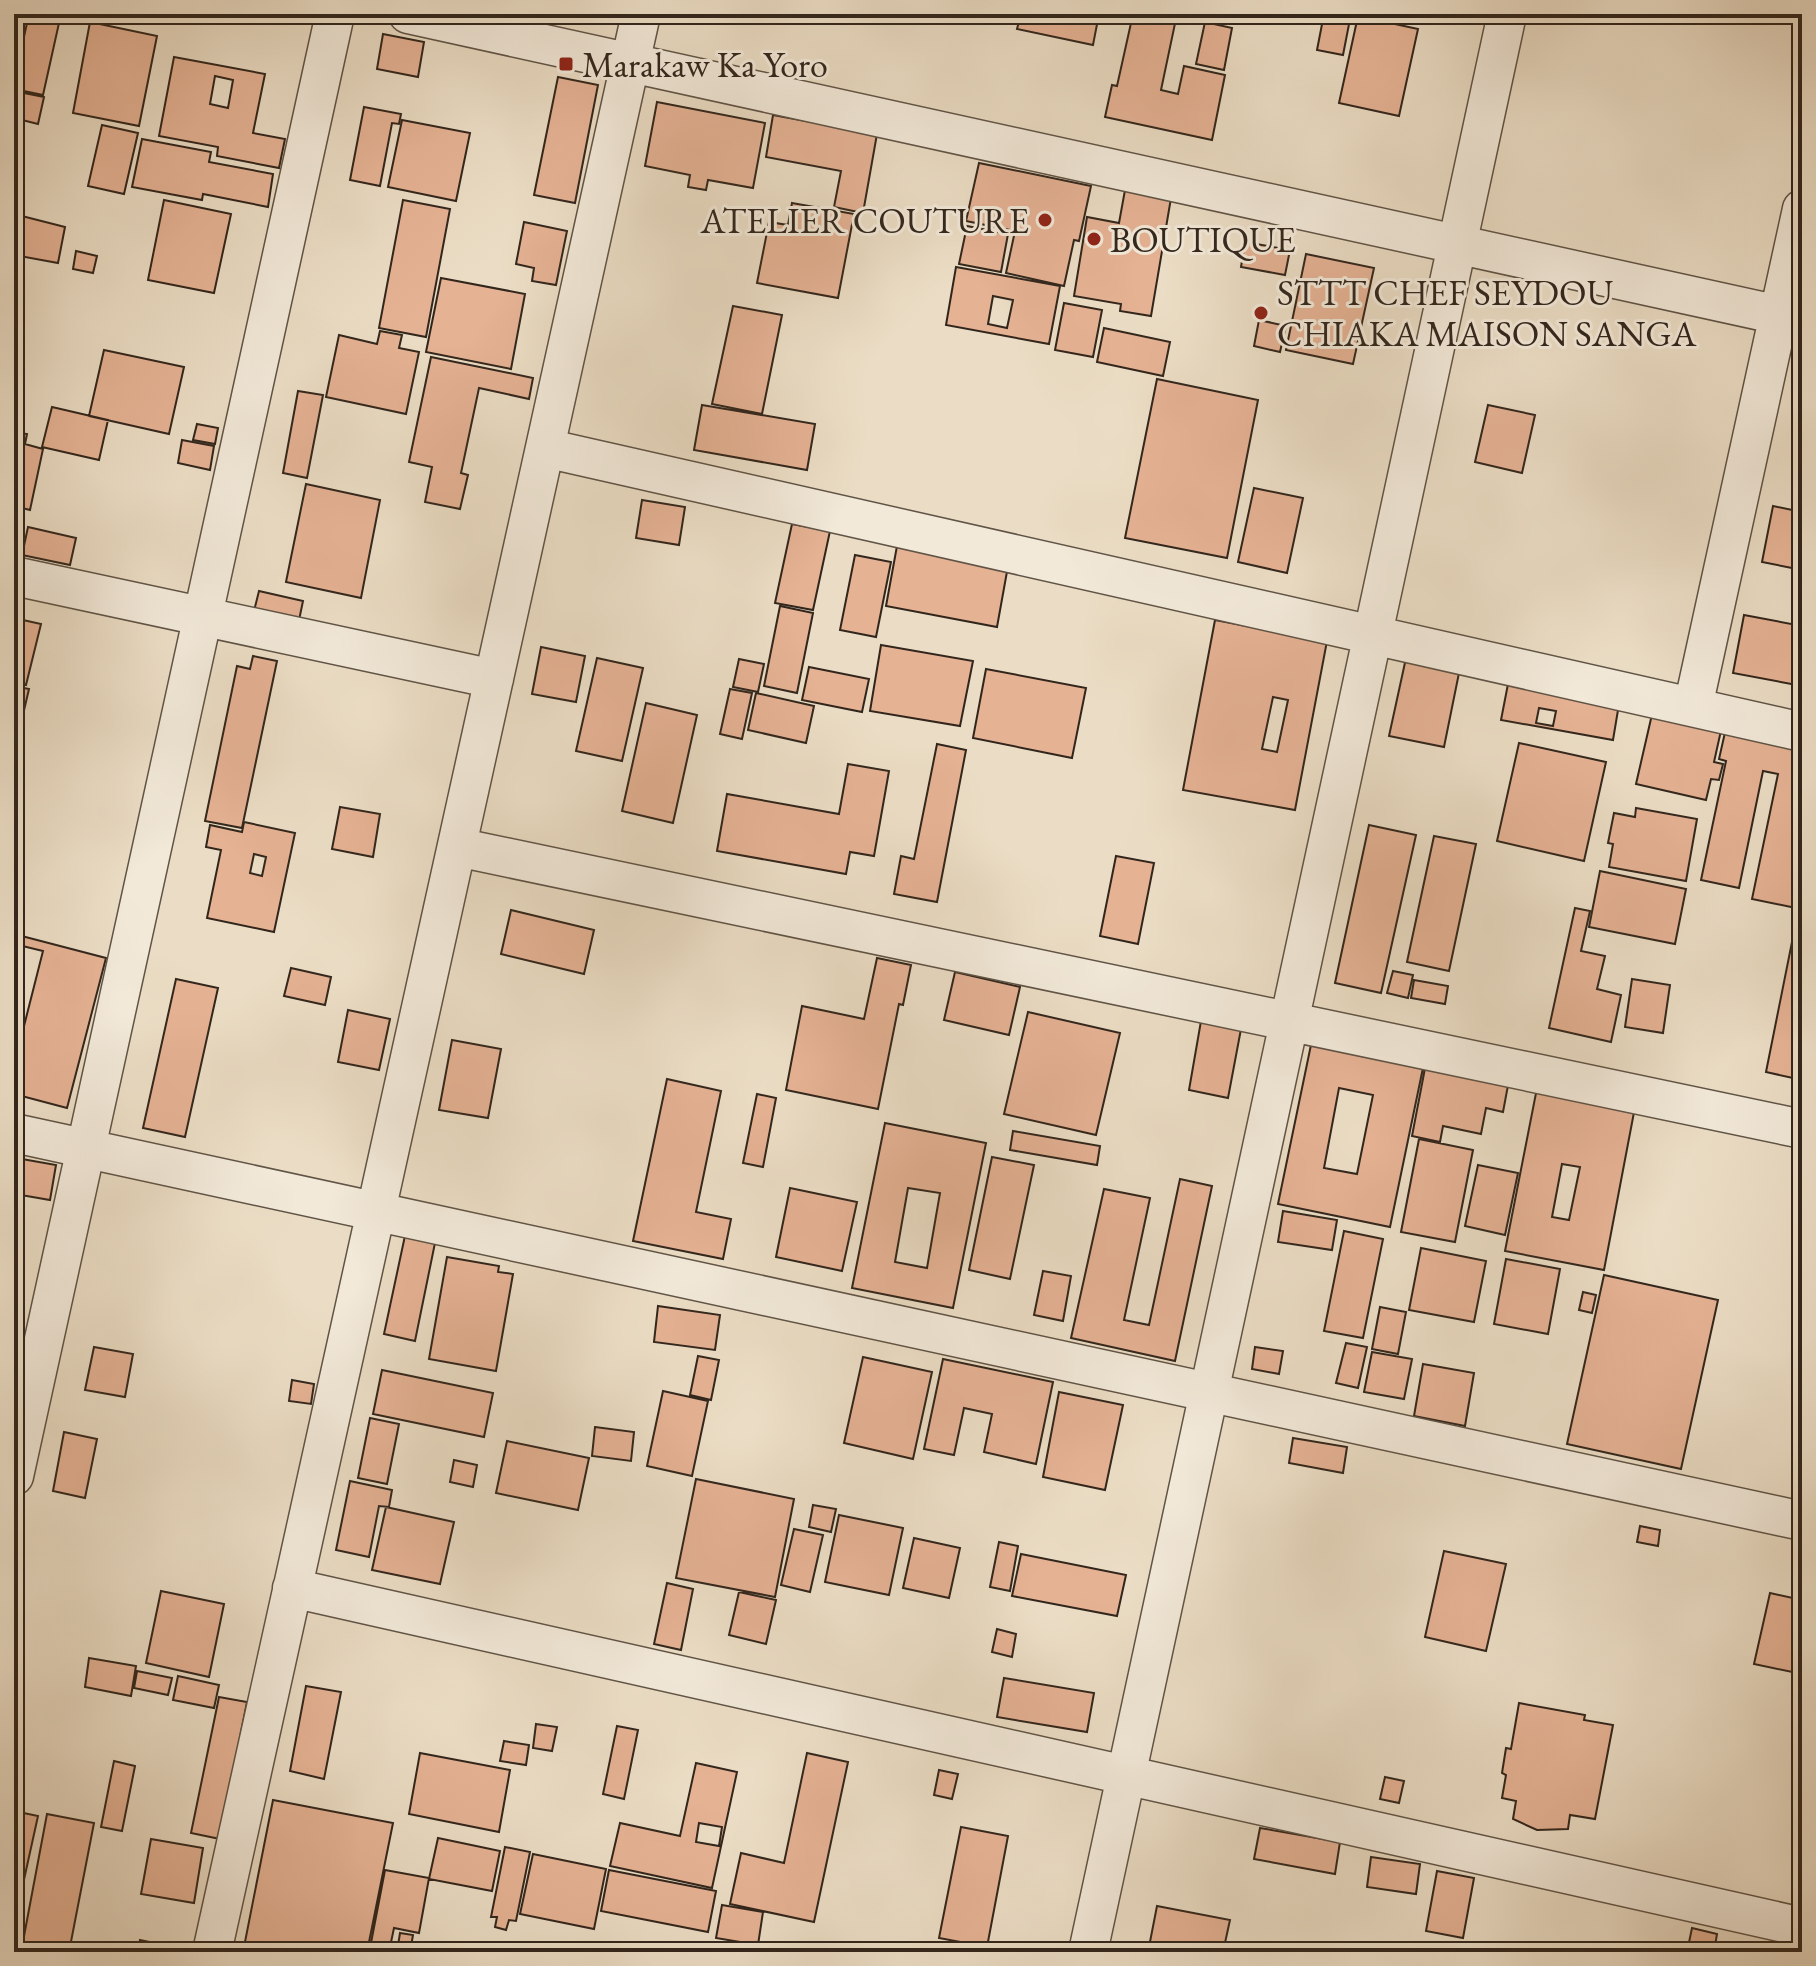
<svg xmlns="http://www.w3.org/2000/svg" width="1816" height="1966" viewBox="0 0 1816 1966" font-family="'EB Garamond',serif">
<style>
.building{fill:#e5b294;stroke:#32261c;stroke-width:2;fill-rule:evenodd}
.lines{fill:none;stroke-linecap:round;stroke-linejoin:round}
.minor-casing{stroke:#605446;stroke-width:41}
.minor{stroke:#f2e9d9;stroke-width:38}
.poi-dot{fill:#8f2418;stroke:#f2e9d9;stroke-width:3}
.labels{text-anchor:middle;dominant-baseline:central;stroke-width:6;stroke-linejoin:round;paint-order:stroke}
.poi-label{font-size:36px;fill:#32261c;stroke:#f2e9d9;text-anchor:start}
</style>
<rect width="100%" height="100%" fill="#ebddc5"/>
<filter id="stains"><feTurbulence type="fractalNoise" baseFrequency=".0025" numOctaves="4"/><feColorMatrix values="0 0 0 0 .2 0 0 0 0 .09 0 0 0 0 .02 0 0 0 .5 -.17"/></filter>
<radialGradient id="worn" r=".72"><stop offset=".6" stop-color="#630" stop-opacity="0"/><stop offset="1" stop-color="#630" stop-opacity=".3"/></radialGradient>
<path class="building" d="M29,14H61L43,95L14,89V82Z
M1021,14H1099L1093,45L1017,29Z
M1133,14H1177L1161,90L1178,94L1184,66L1225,75L1212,140L1105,117L1112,85L1117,86Z
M1324,14H1351L1343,55L1317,50Z
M1358,16L1418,29L1399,116L1339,103Z
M90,22L157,36L139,126L73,113Z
M1205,22L1232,28L1224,70L1196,64Z
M383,34L424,42L418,77L377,69Z
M174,57L265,74L253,133L285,139L279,168L217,156L218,147L159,136ZM215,76L233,80L228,108L210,104Z
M558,77L598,85L575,203L534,195Z
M14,91L44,97L38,124L14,118Z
M657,102L765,123L753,188L708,180L706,190L688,187L690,175L645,166Z
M364,107L401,114L399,124L392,123L380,186L350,180Z
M773,115L877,134L863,213L834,207L841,171L766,157Z
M402,120L470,133L456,201L388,187Z
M102,125L138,133L124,194L88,186Z
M142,139L211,152L209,162L273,174L268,207L203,194L202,200L132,187Z
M979,163L1091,186L1079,241L1074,240L1064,286L1006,273L1015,231L966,221Z
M1125,190L1171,198L1151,316L1120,311L1121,304L1074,296L1087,217L1119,223Z
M164,200L231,214L214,293L148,280Z
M403,200L450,209L426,337L379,328Z
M792,203L854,214L838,298L757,283L769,222L788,225Z
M14,214L65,227L58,263L14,255Z
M524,222L567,231L556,285L532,281L534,268L516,264Z
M967,226L1008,234L1001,272L959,264Z
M1245,242L1290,250L1285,275L1241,267Z
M76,251L97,256L93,273L73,269Z
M1306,254L1374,268L1353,364L1286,350Z
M956,267L1060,286L1049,344L946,325ZM993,296L1013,300L1007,328L988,324Z
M441,278L525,294L511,369L426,352Z
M1064,303L1102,310L1093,357L1055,350Z
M733,306L782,315L762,414L712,404Z
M1259,320L1286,326L1280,352L1254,346Z
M1104,328L1170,342L1163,376L1097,362Z
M380,331L402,335L399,348L419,352L406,414L326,397L339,335L377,344Z
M104,350L184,367L169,434L89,416Z
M431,357L533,378L529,399L479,388L461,473L468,475L460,509L425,502L432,467L409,462Z
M1157,379L1258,400L1227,558L1125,538Z
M298,391L323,395L307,478L283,473Z
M702,405L815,424L807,470L694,450Z
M1488,405L1535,415L1522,473L1475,462Z
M52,407L108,420L99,460L42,447Z
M197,424L218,428L215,444L193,440Z
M14,432L27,434L25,444L43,449L30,510L14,506Z
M182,440L214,446L210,470L178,463Z
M306,484L380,500L361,598L286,582Z
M1254,488L1303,498L1287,573L1238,562Z
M642,500L685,507L679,545L636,538Z
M1773,506L1802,512V570L1762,562Z
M792,524L830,531L813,610L775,603Z
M28,527L76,538L70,565L22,555Z
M897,546L1008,566L997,627L886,606Z
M855,555L891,562L876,637L840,630Z
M259,591L303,601L298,625L253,615Z
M780,606L813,613L797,693L764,686Z
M1744,615L1802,626V686L1733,673Z
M14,618L41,624L26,685L14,682Z
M1215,620L1327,641L1295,810L1183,790ZM1273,697L1288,700L1277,752L1262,749Z
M881,645L973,661L960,726L870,711Z
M541,647L585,656L576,702L532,694Z
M253,656L277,661L242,828L205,821L237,666L250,669Z
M597,658L643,668L622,761L576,751Z
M1406,658L1460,668L1444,747L1389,736Z
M739,659L764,664L758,692L733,687Z
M809,667L869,679L862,712L802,700Z
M986,669L1086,688L1072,758L973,738Z
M1508,684L1619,704L1613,740L1501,720ZM1539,708L1556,711L1553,726L1536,723Z
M14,686L29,689L14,753Z
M730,689L752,693L742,739L720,734Z
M756,693L814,706L806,743L748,730Z
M646,703L697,715L673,823L622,811Z
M1653,710L1722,726L1714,762L1723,764L1719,780L1711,779L1706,800L1636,784Z
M1726,728L1802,743V877L1796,908L1752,899L1778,774L1763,771L1739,888L1701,880L1726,761L1719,759Z
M1519,743L1606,762L1584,861L1497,841Z
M937,744L966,750L937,902L894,894L901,856L914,859Z
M848,764L889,771L874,856L850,852L846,874L717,851L727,794L839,814Z
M340,807L380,814L373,857L332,849Z
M1636,808L1697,819L1686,881L1609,867L1613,844L1608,843L1614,813L1635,817Z
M244,822L295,833L274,932L207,918L221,850L206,847L210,825L242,832ZM254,854L266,857L262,876L250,873Z
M1369,825L1416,835L1381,993L1335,983Z
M1434,836L1476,844L1449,971L1407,962Z
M1116,856L1154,863L1138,944L1100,936Z
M1600,871L1686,889L1675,944L1589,927Z
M1575,908L1590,911L1581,951L1605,956L1597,989L1621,995L1611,1042L1549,1028Z
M511,910L594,930L584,974L501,954Z
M1797,917L1802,918V1080L1766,1072Z
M14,934L106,958L67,1108L14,1094V1028L23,1030L43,951L14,944Z
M877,958L911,965L903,1005L899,1004L878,1109L786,1090L802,1006L864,1019Z
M291,968L331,977L325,1005L284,996Z
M1393,971L1413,975L1408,998L1387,993Z
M955,972L1020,987L1009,1035L944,1020Z
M176,979L218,988L185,1137L143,1128Z
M1632,979L1670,985L1663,1033L1625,1027Z
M1414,980L1448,986L1445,1004L1411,998Z
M348,1010L390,1019L379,1070L338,1062Z
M1028,1012L1120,1033L1096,1135L1004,1114Z
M1201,1021L1241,1029L1228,1098L1189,1090Z
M452,1040L501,1049L488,1118L439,1110Z
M1312,1040L1424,1063L1390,1227L1278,1204ZM1339,1088L1373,1095L1357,1174L1324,1168Z
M1426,1063L1509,1080L1503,1112L1486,1108L1481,1134L1443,1126L1440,1142L1412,1136Z
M667,1079L721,1091L696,1212L731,1219L723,1259L633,1241Z
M1537,1088L1635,1107L1604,1270L1505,1251ZM1562,1164L1580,1167L1569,1220L1552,1217Z
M757,1094L776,1098L763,1167L743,1163Z
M885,1123L986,1143L953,1308L852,1288ZM908,1188L940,1193L927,1268L895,1262Z
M1013,1131L1100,1146L1097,1165L1010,1150Z
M1419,1139L1473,1150L1455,1242L1401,1232Z
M992,1157L1034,1165L1010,1279L969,1270Z
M22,1159L56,1165L50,1200L15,1194Z
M1478,1165L1518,1173L1505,1235L1465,1226Z
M1180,1179L1212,1186L1175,1361L1071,1338L1104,1189L1150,1198L1124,1320L1149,1325Z
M790,1188L857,1202L842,1271L776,1257Z
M1283,1211L1337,1220L1332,1250L1278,1242Z
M406,1231L436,1238L415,1341L384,1334Z
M1344,1231L1383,1239L1363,1338L1324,1331Z
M1421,1248L1486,1261L1474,1322L1409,1310Z
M447,1257L499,1266L498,1272L513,1274L496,1371L429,1359Z
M1506,1259L1560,1269L1548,1334L1494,1324Z
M1043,1271L1071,1276L1063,1321L1034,1315Z
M1604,1275L1718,1300L1681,1469L1567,1444Z
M1583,1292L1596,1295L1592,1313L1579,1310Z
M658,1306L720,1315L715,1350L654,1342Z
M1380,1307L1406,1312L1398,1354L1372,1349Z
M1346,1343L1367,1347L1358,1388L1336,1383Z
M94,1347L133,1354L125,1397L85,1390Z
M1255,1347L1283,1351L1279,1374L1252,1369Z
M1372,1352L1412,1359L1404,1399L1364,1392Z
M698,1356L719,1360L711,1400L690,1395Z
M863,1357L932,1372L913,1459L844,1443Z
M943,1359L1053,1382L1036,1464L984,1452L992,1414L964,1408L954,1455L924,1449Z
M1423,1364L1474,1373L1465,1426L1414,1416Z
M382,1370L493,1393L484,1437L373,1414Z
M292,1380L314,1384L311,1404L289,1401Z
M663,1391L708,1401L692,1476L647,1466Z
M1059,1392L1123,1405L1105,1490L1043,1477Z
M370,1418L399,1424L387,1484L358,1478Z
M595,1427L634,1432L631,1461L592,1456Z
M64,1432L97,1439L85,1498L53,1491Z
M1293,1438L1347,1447L1343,1473L1289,1463Z
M507,1441L589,1458L578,1510L496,1493Z
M454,1460L477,1465L473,1487L450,1482Z
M696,1479L794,1499L775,1597L676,1578Z
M350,1481L392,1490L389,1507L379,1506L369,1557L336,1550Z
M813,1505L836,1509L831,1532L809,1527Z
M386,1507L454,1522L440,1584L372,1570Z
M839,1515L903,1528L889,1595L825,1582Z
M1640,1526L1660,1530L1658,1546L1637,1542Z
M794,1529L823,1535L810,1592L781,1585Z
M914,1538L960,1548L949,1598L903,1588Z
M999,1542L1018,1546L1010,1591L990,1587Z
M1444,1551L1506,1564L1486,1651L1425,1637Z
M1021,1554L1126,1575L1117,1616L1012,1596Z
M667,1583L693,1589L681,1650L654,1644Z
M161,1591L224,1604L209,1677L146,1663Z
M739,1592L776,1600L766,1644L729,1635Z
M1770,1593L1802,1600V1674L1754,1664Z
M997,1629L1016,1634L1012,1657L992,1652Z
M89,1658L136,1666L131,1696L85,1687Z
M137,1671L172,1678L168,1695L134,1688Z
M178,1676L219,1685L214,1708L173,1700Z
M1004,1678L1094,1693L1087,1732L997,1717Z
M306,1686L341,1692L324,1779L290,1771Z
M219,1697L247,1702L220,1839L191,1833Z
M1519,1703L1585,1715L1584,1720L1613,1725L1595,1819L1570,1815L1568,1829L1537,1830L1513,1819L1516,1801L1502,1798L1506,1775L1502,1773L1506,1748L1511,1749Z
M536,1724L557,1727L552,1751L533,1748Z
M617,1726L638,1730L624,1799L603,1794Z
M504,1741L529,1745L526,1765L500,1761Z
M420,1753L510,1770L499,1832L409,1814Z
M807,1753L848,1762L814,1922L730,1904L741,1853L784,1863Z
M114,1761L135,1766L122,1831L101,1827Z
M696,1763L737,1772L712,1888L610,1866L620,1823L680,1836ZM699,1823L722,1827L719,1846L696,1842Z
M939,1770L958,1774L952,1799L934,1795Z
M1385,1777L1404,1781L1399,1803L1380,1799Z
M273,1800L393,1823L367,1952H243Z
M14,1811L38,1816L14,1925Z
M47,1814L94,1823L69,1952H21Z
M961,1827L1008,1836L987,1947L939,1938Z
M1260,1828L1340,1842L1335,1874L1254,1859Z
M438,1838L500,1851L492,1891L429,1879Z
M151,1839L203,1848L194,1903L141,1894Z
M505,1847L530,1852L516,1921L509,1920L506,1930L495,1927L497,1917H491Z
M533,1854L606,1869L594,1929L520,1914Z
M1371,1857L1420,1864L1416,1894L1367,1887Z
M385,1870L429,1878L419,1933L394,1928L390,1947L371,1943Z
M609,1870L716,1891L708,1932L601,1911Z
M1437,1871L1474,1878L1463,1938L1426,1931Z
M722,1905L763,1912L758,1945L716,1938Z
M1157,1906L1230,1920L1223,1952H1148Z
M1692,1928L1717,1934L1714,1952H1687Z
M400,1933L413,1935L410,1952H397Z
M140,1940L178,1948V1952H138Z
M1437,1945L1461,1950V1952H1436Z"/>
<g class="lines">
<g class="minor-casing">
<path id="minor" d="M408,14L1802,320
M545,448L1802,732
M14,576L494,679
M1693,707L1802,209
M457,847L1802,1129
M14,1133L1802,1521
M14,1476L335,14
M292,1588L1802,1927
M212,1952L641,14
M1088,1952L1507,14"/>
</g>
<use href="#minor" class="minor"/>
</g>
<g class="poi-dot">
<rect x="558" y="56" width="16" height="16" rx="4"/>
<circle cx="1045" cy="220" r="8"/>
<circle cx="1094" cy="239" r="8"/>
<circle cx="1261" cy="313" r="8"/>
</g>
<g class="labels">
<g class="poi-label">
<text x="582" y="64">Marakaw Ka Yoro</text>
<text x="1029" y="220" text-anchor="end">ATELIER COUTURE</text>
<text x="1110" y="239">BOUTIQUE</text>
<text x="1277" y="292">STTT CHEF SEYDOU<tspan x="1277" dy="41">CHIAKA MAISON SANGA</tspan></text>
</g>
</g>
<rect width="1816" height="1966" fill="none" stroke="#ebddc5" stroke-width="48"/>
<rect x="16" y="16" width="1784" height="1934" fill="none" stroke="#32261c" stroke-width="4"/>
<rect x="24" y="24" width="1768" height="1918" fill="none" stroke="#32261c" stroke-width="2"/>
<rect width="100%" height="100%" filter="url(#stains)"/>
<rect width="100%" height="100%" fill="url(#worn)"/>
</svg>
